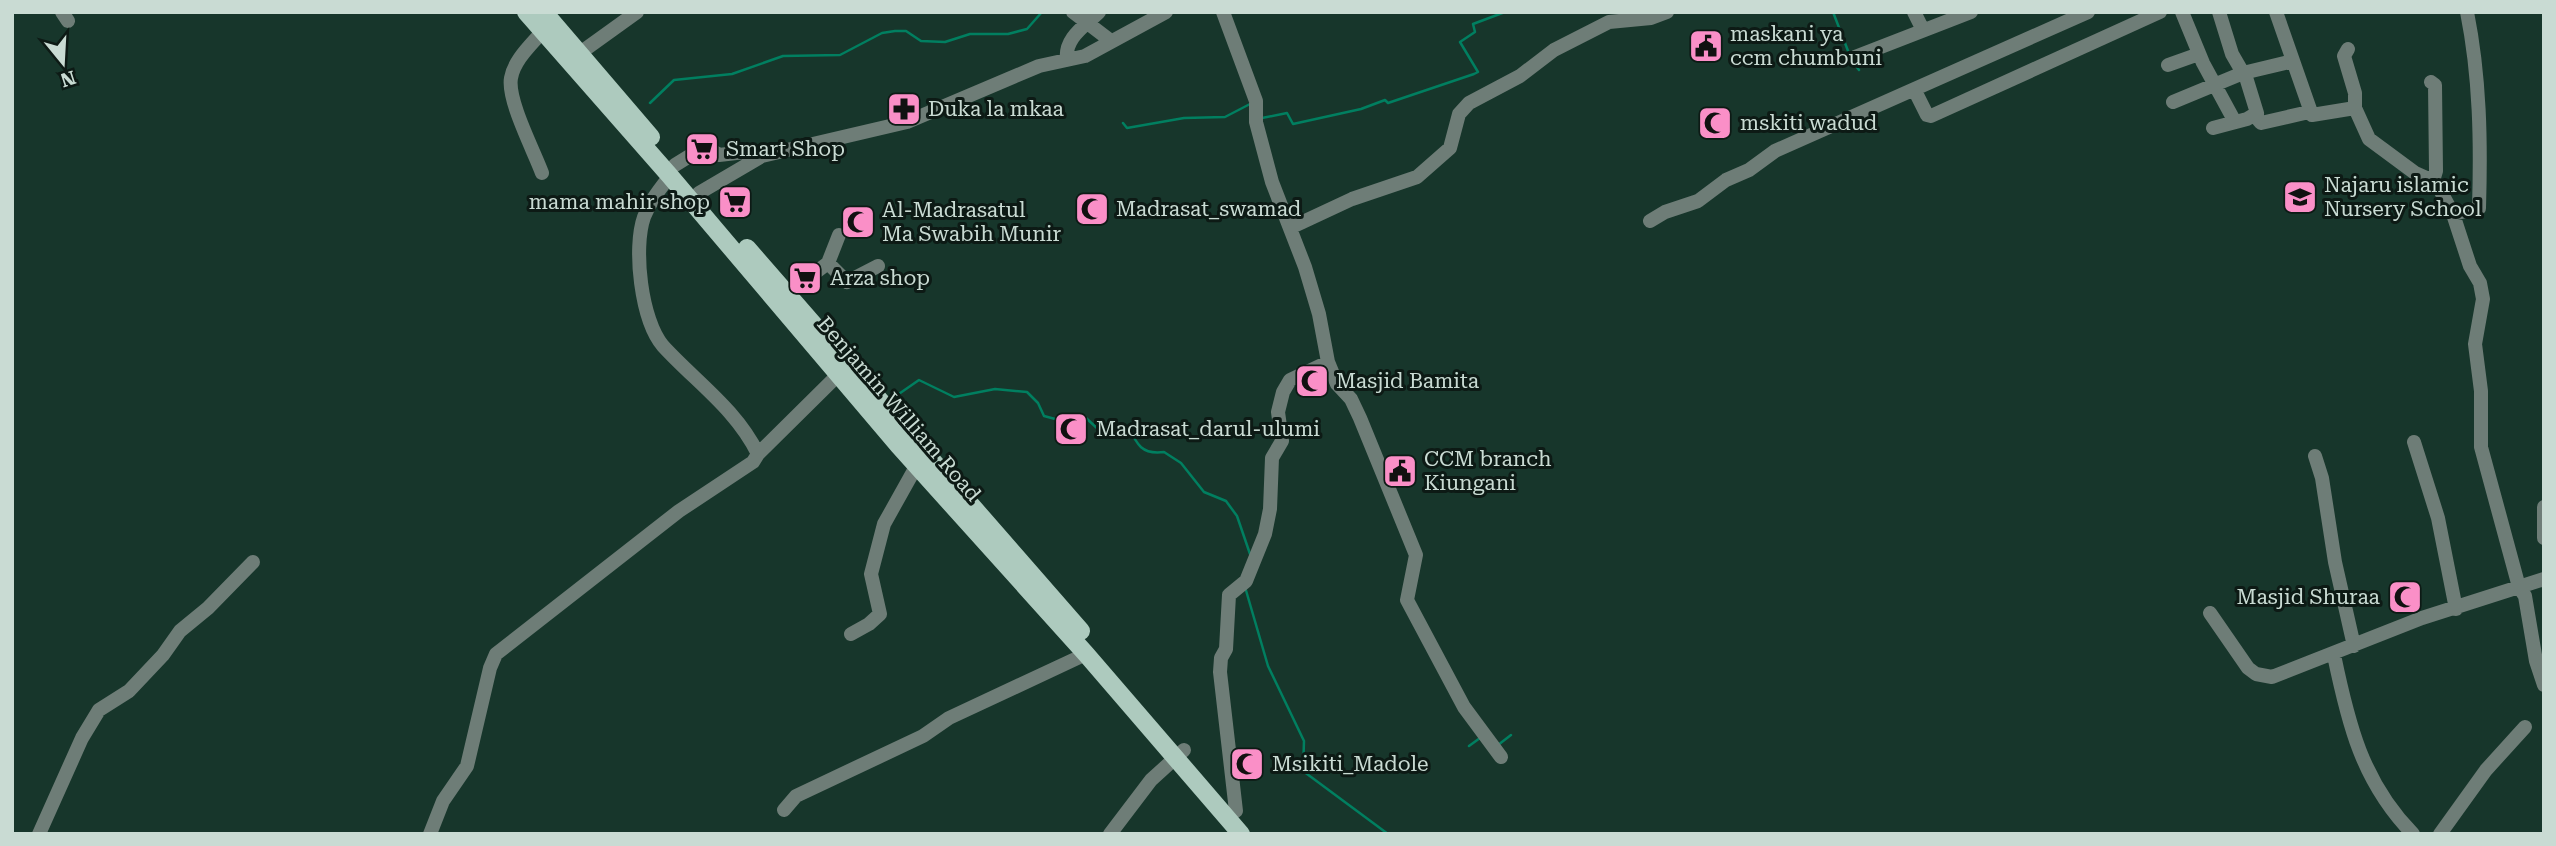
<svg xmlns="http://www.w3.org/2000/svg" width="2556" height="846" viewBox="0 0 2556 846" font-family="'Roboto Serif',serif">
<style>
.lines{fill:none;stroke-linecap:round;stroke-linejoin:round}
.stream{stroke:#017f60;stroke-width:2.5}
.minor{stroke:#6e7d77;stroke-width:14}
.major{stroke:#adcabe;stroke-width:18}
.labels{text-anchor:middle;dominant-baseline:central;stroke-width:6;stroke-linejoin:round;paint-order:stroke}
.poi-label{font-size:21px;fill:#c9dbd3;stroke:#0d1a15;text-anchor:start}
.street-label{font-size:21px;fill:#c9dbd3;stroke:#0d1a15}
</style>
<rect width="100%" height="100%" fill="#17362b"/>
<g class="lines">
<path class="stream" d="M1833,12L1850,56
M1853,62L1859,70
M650,103L674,80L732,74L783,56L840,55L882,33L895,31H906L921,41L945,42L970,34H1008L1027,29L1042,12
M1262,118L1287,113L1293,124L1361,109L1385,100L1388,103L1474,74L1478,72L1460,42L1475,32L1473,24L1505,12
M1123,123L1127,128L1184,118L1225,117L1250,104
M893,398L919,380L954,397L995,389L1027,392L1038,403L1044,416L1070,423L1086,418L1099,430L1115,425L1128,426C1137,445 1142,455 1164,452L1181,463L1204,492L1226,501L1237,516L1250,554
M1245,587L1268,666L1304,741L1303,771L1388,834
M1498,745L1511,735
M1469,746L1480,738"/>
<path class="minor" d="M62,12L68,21
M1073,12L1111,41
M1223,12L1256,101V122L1272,182L1305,267L1319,314L1328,362L1337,384L1351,399L1360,418L1416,555L1407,600L1464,707L1501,757
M1914,12L1923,30
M2182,12L2203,63L2235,122
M2219,12L2232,54L2243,73L2293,61
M2276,12L2312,115L2355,108L2369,139L2415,173L2433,181L2440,190L2453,214L2470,266L2480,283L2483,299L2475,344L2481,391V447L2519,587L2525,596L2536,661L2544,685
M2348,49L2344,56L2355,93V108
M580,53L637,12
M1855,57L1971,12
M1067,60C1064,38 1085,26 1099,12
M2168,65L2199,54
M2431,82L2435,85L2436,171L2433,181
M1915,91L1927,115L1931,116L2160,12
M2173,102L2243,73
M2255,116L2261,123L2309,112
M2213,128L2247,119L2257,113L2245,74
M675,165L696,152L713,151L719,155L745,152L762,156
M542,173C534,151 507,100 511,78C514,60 531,45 542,32
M699,193L762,156L907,122L1039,66L1085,56L1166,12
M2453,214L2479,208C2481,142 2480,77 2467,12
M1650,221L1665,212L1698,201L1726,180L1749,170L1775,151L2088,12
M1292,227L1352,199L1417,177L1450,148L1459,114L1469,103L1520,76L1554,50L1609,22L1651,18L1667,12
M828,263L847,282L878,266
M787,294L828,263L839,235
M2414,442L2438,518L2456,609
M758,454L844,369
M2315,456L2322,478L2335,562L2354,646
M2544,507V538
M2210,613L2248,668L2256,674L2272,677L2422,618L2544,579
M851,634L869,624L880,614L871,574L884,524L917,465
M2334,655C2348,723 2362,782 2413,834
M784,810L796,796L923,736L949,718L1086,654
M1236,811L1220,672L1221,658L1226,649L1229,595L1246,581L1265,534L1270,509L1272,458L1282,441L1278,412L1283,392L1290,380L1328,362
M39,834L82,738L99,710L129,691L163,655L180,631L208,608L253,562
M430,834L443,801L467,766L490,668L496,654L679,511L753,462L758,454C736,409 696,382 663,346C641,320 633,248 644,217C650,201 660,189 670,176
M1110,834L1151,780L1184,750
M2440,834L2486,770L2525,727"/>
<path class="major" d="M526,12L670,176L898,445L1086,654L1241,834
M544,12L651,137
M747,248L1081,631"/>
</g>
<defs>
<g id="civic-square" transform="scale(1.75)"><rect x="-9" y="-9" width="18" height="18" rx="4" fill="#fa8fc7" stroke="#0d1a15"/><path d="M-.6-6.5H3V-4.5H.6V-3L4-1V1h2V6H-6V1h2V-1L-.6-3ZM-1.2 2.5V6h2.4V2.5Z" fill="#111"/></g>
<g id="pharmacy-square" transform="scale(1.75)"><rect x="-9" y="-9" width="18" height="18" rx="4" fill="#fa8fc7" stroke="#0d1a15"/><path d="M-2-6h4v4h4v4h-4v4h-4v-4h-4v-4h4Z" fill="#111"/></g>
<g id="mosque-square" transform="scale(1.75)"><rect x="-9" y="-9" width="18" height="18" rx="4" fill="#fa8fc7" stroke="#0d1a15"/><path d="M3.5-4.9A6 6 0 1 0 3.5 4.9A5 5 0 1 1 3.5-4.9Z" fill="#111"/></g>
<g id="supermarket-square" transform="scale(1.75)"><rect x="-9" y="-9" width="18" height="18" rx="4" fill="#fa8fc7" stroke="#0d1a15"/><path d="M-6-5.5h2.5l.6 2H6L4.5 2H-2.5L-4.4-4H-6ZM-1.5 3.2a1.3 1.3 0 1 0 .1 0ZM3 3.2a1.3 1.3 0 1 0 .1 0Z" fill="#111"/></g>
<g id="school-square" transform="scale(1.75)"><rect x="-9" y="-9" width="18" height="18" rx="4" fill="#fa8fc7" stroke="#0d1a15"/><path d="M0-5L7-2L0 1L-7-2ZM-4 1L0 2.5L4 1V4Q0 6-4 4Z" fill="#111"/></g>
</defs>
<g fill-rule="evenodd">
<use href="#civic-square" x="1706" y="46"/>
<use href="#pharmacy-square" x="904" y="109"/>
<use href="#mosque-square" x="1715" y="123"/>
<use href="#supermarket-square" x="702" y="149"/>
<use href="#school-square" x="2300" y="197"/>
<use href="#supermarket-square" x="735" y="202"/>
<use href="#mosque-square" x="1092" y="209"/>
<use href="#mosque-square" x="858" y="222"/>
<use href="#supermarket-square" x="805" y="278"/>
<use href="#mosque-square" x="1312" y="381"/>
<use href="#mosque-square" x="1071" y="429"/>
<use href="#civic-square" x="1400" y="471"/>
<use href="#mosque-square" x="2405" y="597"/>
<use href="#mosque-square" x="1247" y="764"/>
</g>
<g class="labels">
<g class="poi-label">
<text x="1730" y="34">maskani ya<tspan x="1730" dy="24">ccm chumbuni</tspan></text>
<text x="928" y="109">Duka la mkaa</text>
<text x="1740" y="123">mskiti wadud</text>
<text x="726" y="149">Smart Shop</text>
<text x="2324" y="185">Najaru islamic<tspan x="2324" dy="24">Nursery School</tspan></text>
<text x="710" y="202" text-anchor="end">mama mahir shop</text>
<text x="1116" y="209">Madrasat_swamad</text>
<text x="882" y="210">Al-Madrasatul<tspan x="882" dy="24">Ma Swabih Munir</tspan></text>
<text x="830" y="278">Arza shop</text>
<text x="1336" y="381">Masjid Bamita</text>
<text x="1096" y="429">Madrasat_darul-ulumi</text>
<text x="1424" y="459">CCM branch<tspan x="1424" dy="24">Kiungani</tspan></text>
<text x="2380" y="597" text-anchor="end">Masjid Shuraa</text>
<text x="1272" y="764">Msikiti_Madole</text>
</g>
<g class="street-label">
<text transform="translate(899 409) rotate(49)">Benjamin William Road</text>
</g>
</g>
<rect width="2556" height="846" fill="none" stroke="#c9dbd3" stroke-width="28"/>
<g transform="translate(63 63) rotate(162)" stroke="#0d1a15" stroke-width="5" paint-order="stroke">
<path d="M0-5L12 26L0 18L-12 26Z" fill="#c9dbd3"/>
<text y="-10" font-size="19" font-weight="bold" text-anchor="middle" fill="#c9dbd3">N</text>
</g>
</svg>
